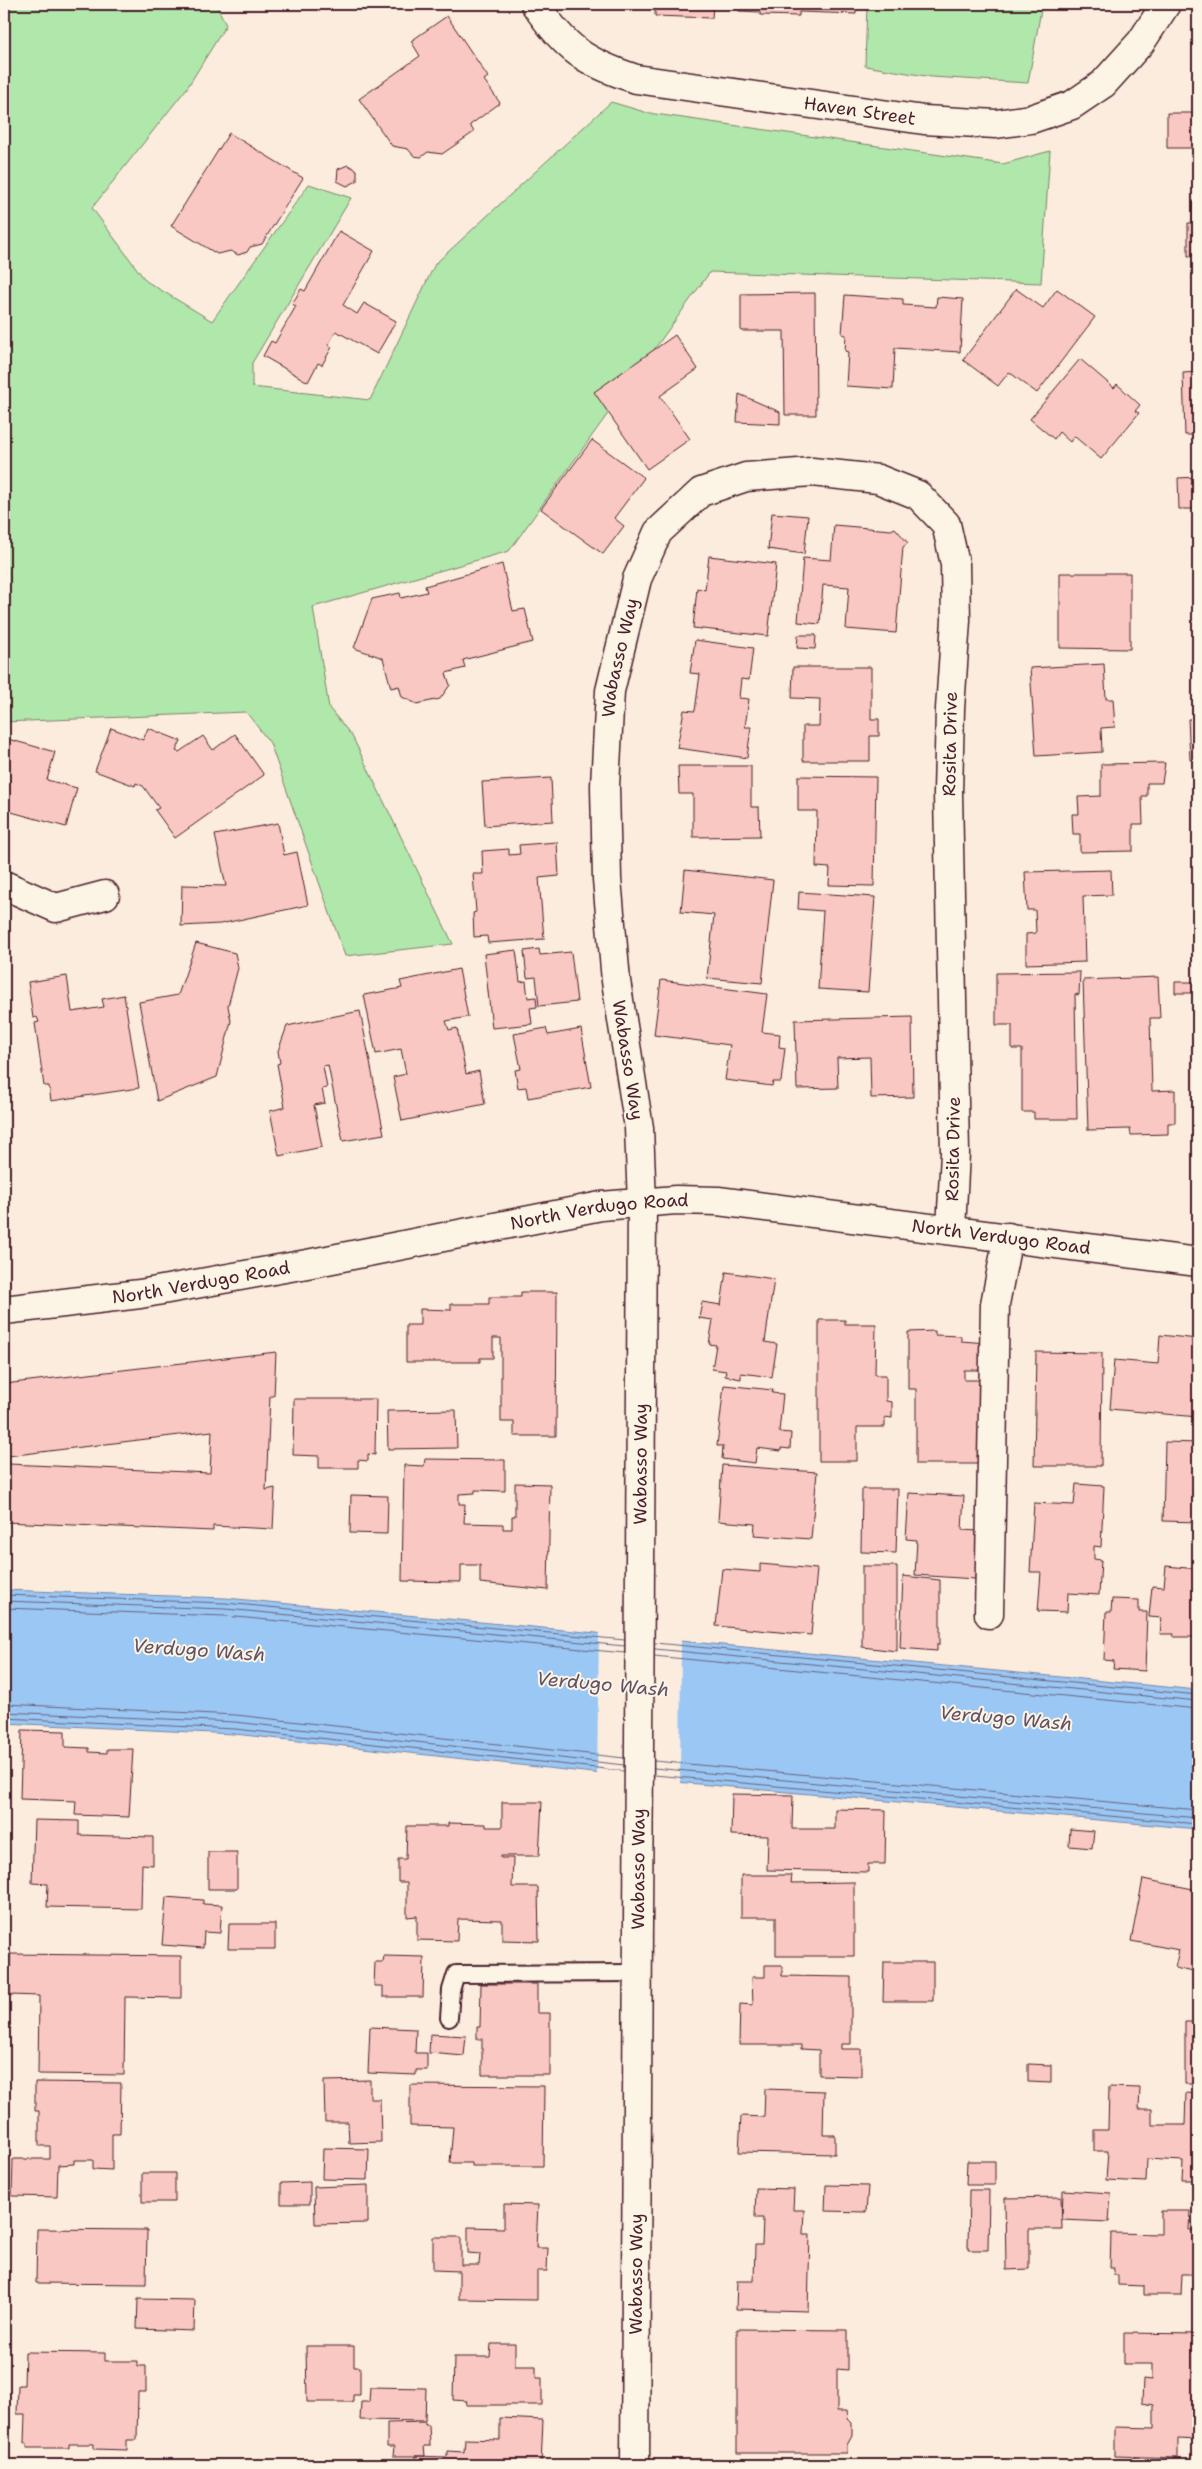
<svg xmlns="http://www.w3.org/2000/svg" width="1202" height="2469" viewBox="0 0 1202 2469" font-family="'Shantell Sans',sans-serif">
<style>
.green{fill:#b0e7aa;stroke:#7d836a}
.water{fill:#9ac7f4;stroke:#7a84a4}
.pier{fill:#fbecde}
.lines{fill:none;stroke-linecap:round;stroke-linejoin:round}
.shore{stroke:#6a627b;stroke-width:1}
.building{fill:#f9c8c2;stroke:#4a1f2b;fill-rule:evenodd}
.lane-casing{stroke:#4a1f2b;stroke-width:20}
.street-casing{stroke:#4a1f2b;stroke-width:31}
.secondary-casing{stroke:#4a1f2b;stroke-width:31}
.lane{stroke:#fcf5e5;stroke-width:16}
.street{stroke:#fcf5e5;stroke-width:28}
.secondary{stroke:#fcf5e5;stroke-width:28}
.labels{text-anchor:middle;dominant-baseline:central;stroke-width:4;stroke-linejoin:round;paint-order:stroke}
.street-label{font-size:18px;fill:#4a1f2b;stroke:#fcf5e5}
.water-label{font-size:19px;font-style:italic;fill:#625167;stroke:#fcf5e5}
</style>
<rect width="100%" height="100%" fill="#fbecde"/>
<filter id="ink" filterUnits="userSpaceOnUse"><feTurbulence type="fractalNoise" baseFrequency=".02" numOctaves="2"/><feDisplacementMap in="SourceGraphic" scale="10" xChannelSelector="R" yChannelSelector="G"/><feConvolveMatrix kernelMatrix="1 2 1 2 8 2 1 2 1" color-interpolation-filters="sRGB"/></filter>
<g filter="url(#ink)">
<path class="green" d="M4,4H216L226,25L187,88L92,208L146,281L212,321L309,184L351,198L252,363V387L370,400L435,264L611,102L648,113L1003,164L1050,151L1041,283L710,272L509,551L313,607L329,708L352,736L453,944L345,956L270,743L246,712L4,722Z
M867,4H1042L1028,83L932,77L865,66Z"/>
<path class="water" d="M4,1590L226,1598L1198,1690V1829L676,1782L234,1734L4,1723Z"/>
<path class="pier" d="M599,1630L681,1638L680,1785L597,1776Z"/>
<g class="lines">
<path class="shore" d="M4,1595L225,1603L625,1640
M4,1601L225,1609L625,1646
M4,1608L225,1616L625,1653
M655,1643L1198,1695
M655,1649L1198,1701
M654,1656L1198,1709
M4,1704L236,1715L624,1758
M4,1712L235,1722L624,1765
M4,1718L235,1729L624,1771
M654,1761L1198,1810
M654,1768L1198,1818
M654,1775L1198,1824"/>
</g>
<path class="building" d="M655,4H713L712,18L655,16Z
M739,4H856V14L799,12V16L760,15V12L739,11Z
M447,16L488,77L484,80L500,103L470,125L474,132L442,154L428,152L421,157L414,156L408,149L392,146L359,99L420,56L411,41Z
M1167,113H1198V148H1167Z
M229,133L303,178L262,244L250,247L247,252L238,255L231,251L217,254L171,226Z
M348,165L357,170V181L347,186L337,181L338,169Z
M1193,201H1198V256H1188V223H1193Z
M339,231L374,251L343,305L357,314L364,303L396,321L377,354L336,331L328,345L332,347L322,365L318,363L308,382L263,356L271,341L275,343L296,306L292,304L301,289L305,291Z
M1016,289L1043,308L1057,289L1095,317L1037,393L1009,372L998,386L963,360Z
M815,293L816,415H785L784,331H741V294Z
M845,295L903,299V305L936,307L937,297L963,299L960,352L895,348L893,389L846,386L848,352L845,351L846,335L842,334Z
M1196,328H1198V354H1197Z
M675,335L698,369L660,396L690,439L647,469L594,392Z
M1080,359L1114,388L1117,384L1140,405L1135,411L1139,413L1101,459L1074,436L1070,442L1059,432L1054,439L1030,419Z
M1198,372V435H1185L1183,373Z
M739,394L780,412V424L737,422Z
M592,440L644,478L614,518L624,526L603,554L541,509Z
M1198,477V525L1197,509H1179L1178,478Z
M772,513L808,516L804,554L768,549Z
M834,525L891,530L895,528L908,543L903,547L896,633L846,629L849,587L823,585L820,624L798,622L803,558L831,560Z
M709,556L776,564L768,636L693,628L697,588L705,590Z
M502,564L513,611L525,609L533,642L463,660L465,668L446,673L450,685L440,699L417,704L402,697L399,686L391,688L383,658L354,648L372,599L400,593L401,598L427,592L425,586Z
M1060,573H1130V649L1060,648Z
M798,635H816L815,649L797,648Z
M695,640L753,648L749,680L741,679L739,698L749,699L745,727H751L747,758L677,748L684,710L695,711L700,674L690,673Z
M1104,664L1106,699H1113L1115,727L1101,728L1102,752L1036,756L1030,668Z
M793,667H871V719H879V736H870V761H803V726H819L820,699L792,698Z
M1188,719H1198V760H1190Z
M111,728L143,740L148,728L181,741L176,751L179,752L203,736L213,750L235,734L264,775L175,838L155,810L159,808L143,786L136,783L135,786L95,771Z
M4,738L55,752L47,780L77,788L66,827L4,810Z
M1165,763L1162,783H1147V796H1142L1143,824H1133V851L1080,852V834H1073L1072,814H1079L1078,797L1101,796V764Z
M678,766H751V807H759L760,836L693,837V794H679Z
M798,776L876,777L874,886L829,885L830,868L816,867L817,811H798Z
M551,778L553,821L485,826L482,782Z
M278,823L284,855L297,852L308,905L220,924L181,926L182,885L226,886L215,835Z
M557,842L559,876L539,878L544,939L488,943L487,936L474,937L473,913L476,912L473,874H483L482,851L509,849V855L520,854L519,845Z
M685,870L773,880L762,983L707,978L714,915L681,912Z
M1111,870L1112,895L1083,896L1085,962L1026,964V934L1036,933L1035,910H1027L1025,872Z
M799,892L875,897L868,992L818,989L823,911L798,909Z
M196,943L235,953L238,968L228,1006L231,1021L217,1077L157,1101L139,1002L178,995Z
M539,949L540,955L571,952L577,1002L539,1006L536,977L527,978L524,951Z
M516,950L520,982L526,981L528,998L536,997L537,1007L530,1008L532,1024L492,1028L484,954Z
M459,969L468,1017L446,1021L449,1030L457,1028L466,1074L479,1071L485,1104L402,1121L393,1077L406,1074L401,1049L376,1054L364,995L402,988L400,981Z
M1080,972L1079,995L1075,994L1077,1119H1034V1112H1022V1049H1012V1025H996V973Z
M67,976L72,1012L104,1007L102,999L124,995L139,1088L51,1101L49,1086H44L35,1023L39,1022L37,1017L33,1018L28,982Z
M1158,977L1160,1018H1150L1152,1091L1175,1090V1123H1168V1134L1131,1135L1130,1129L1088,1130L1083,980Z
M661,980L767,994L762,1032L780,1034L779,1047L785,1048L781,1082H773L772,1086L725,1080L730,1045L654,1035Z
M1175,982H1198V993H1175Z
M360,1011L384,1134L343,1141L328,1065L323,1066L327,1088L322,1089L325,1103L314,1105L322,1147L279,1156L270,1111L285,1107L277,1064L280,1063L278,1051L287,1026Z
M912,1017L913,1097L871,1098L870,1057L837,1058L838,1088L797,1089L795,1020Z
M546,1028L548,1035L581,1029L591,1087L528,1098L526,1087L518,1088L515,1070L521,1069L514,1034Z
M726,1272L774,1279L765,1342L777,1344L772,1377L741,1373V1379L725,1376L726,1371L712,1369L716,1345L709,1344L713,1320L699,1318L702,1302L721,1305Z
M521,1292H557L556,1436H514V1422H501V1338H493V1358H480V1362H406V1325H420V1309L451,1310V1304H489V1297H521Z
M819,1320H845V1324H876L875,1375H886V1401L892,1402V1418L885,1417V1427H857V1461H819Z
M935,1331V1335L961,1336V1341L987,1343V1370H964V1380H982V1464H916V1389H908V1332Z
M1160,1335L1198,1339V1417L1110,1409L1114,1360L1158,1364Z
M276,1352L274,1396H270L266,1490L275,1488L273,1529L213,1526V1531L4,1522V1384ZM212,1431L210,1473L9,1464L8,1456Z
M1036,1352L1102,1353L1101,1466H1034Z
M724,1385L773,1390L772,1393L783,1394L779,1432L791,1433L790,1449L781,1448V1451L757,1448L755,1463L722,1459L723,1446H717Z
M294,1399H376L375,1455L368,1454V1461L358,1460V1468H319V1456L293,1455Z
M456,1410L457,1448L388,1449L387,1411Z
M1165,1442L1198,1443V1522L1163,1521Z
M425,1459L505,1460V1491L475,1490V1493L459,1494V1504H465L464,1523L503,1524V1529H512V1516H515V1483L550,1484L548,1590L480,1583V1565H461V1582L402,1581L404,1465L424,1466Z
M722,1465L817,1472L811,1539L754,1535L755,1524L718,1521Z
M1076,1484L1104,1486L1101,1547L1094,1546V1559L1101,1560L1099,1595L1068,1593L1067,1612L1038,1611L1041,1572H1030L1034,1503L1074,1505Z
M862,1489H898L896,1553L861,1552Z
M909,1493L964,1496L962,1530L978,1531L975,1579L915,1575L917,1540L906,1539Z
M351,1495L388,1496L387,1534L350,1533Z
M760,1564L817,1569L811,1635L716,1626L722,1569L760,1572Z
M862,1566H897V1651L862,1647Z
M1166,1566L1198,1569V1637H1173L1174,1634H1160L1162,1618L1149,1617L1152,1586L1164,1587Z
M903,1576L940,1580V1644H937V1651L900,1648Z
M1112,1599L1139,1600V1612H1147L1145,1671L1113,1669L1114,1661L1104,1660L1106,1612H1111Z
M22,1730L65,1731V1747L89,1748V1752L107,1753V1749H133L129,1817L75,1815L76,1801L20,1799Z
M732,1794L793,1795L792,1829H835V1809L886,1810L885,1864H868V1872L767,1870L768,1836L731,1835Z
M502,1802H542L539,1856H501V1858H513L512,1887H538L539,1941L502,1940V1920L458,1919L457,1941L417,1940V1916L407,1917V1882H398V1859H406L407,1826H448V1823L486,1824V1827H502Z
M34,1820L79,1821V1835L153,1837V1865L142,1864L141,1909L47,1907L48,1884L32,1883Z
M1070,1829L1094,1831L1092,1848L1069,1846Z
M208,1852H237V1889H208Z
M741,1875H792L791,1883L854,1882V1956H776V1917H741Z
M1143,1879L1198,1890V1973L1175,1968L1179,1950L1131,1941Z
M166,1897L203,1900V1904L222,1905L220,1933L204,1932L203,1948L162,1945Z
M229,1924H275V1949H228Z
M10,1954L181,1956V1998L125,1997L124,2075L38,2074L39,1996L10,1995Z
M384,1956L424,1957L423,1997H383V1986H374L375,1962H383Z
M884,1962H933V2001H883Z
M765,1965H782V1976L851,1977V2044H841V2049H861V2076L819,2075V2050L801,2049V2045H739L740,2004L753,2005L752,1977H765Z
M481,1984H537V2013H550V2075H482V2039H477V2027H480Z
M1185,2022H1198V2084H1185Z
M370,2027L416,2029L415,2053H427V2070H416V2075L368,2073Z
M430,2034L466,2036L464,2056L429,2053Z
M1028,2064L1051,2065V2083L1028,2082Z
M370,2080V2099H380L381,2142L349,2143L348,2122H325L324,2081Z
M35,2082L121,2083L120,2134H112V2170L93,2169V2160H74V2164L58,2165L57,2197L12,2196L13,2159H50V2146H39V2111H35Z
M410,2085L544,2086L543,2166H472V2163H450L453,2127L410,2126Z
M1109,2087L1140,2088L1139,2109H1152V2125H1185L1186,2093L1198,2094V2180H1182L1183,2161L1147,2159L1146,2182L1106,2180L1108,2151H1094V2130H1108Z
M765,2089L824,2091L823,2135H835V2154L739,2152L741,2116L764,2117Z
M323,2148L369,2149L368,2180L322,2179Z
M967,2161H995V2185H966Z
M142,2173H175V2202H142Z
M310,2182V2204H281V2183Z
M368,2185V2223L315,2224L314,2187Z
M826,2185L868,2186L866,2212L825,2211Z
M756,2188L794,2189L793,2210H804L803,2234H810L808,2311L736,2309L737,2281H754L755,2245H762L763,2218H755Z
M969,2190H989L988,2250H968Z
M1063,2190L1111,2193L1109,2222L1062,2220Z
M1061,2197L1062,2229H1029V2269L1006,2270L1005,2198Z
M504,2204L538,2205L536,2248H548L547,2271H537V2300L459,2299V2271L433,2270V2237H461V2265H479L480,2254L468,2253V2227L504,2228Z
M1161,2211H1190L1189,2230H1198V2274H1182L1181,2295H1144V2286L1118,2285V2275H1113L1114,2268H1110L1111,2233L1161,2234Z
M37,2229L147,2230L146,2284L36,2283Z
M138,2299L195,2300L194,2331L137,2329Z
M737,2329L848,2330V2370L837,2369V2411H847L848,2419L852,2423V2436L847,2445V2453H737Z
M1124,2333L1198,2334V2440L1178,2439V2458L1115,2456V2427L1154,2428V2405L1142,2403L1143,2379L1152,2380V2364H1124Z
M491,2344H515V2366H536V2378H542V2405H466L467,2401L453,2400L454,2357H490Z
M306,2346H354V2367H360V2395H353V2402H307Z
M25,2352L105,2353V2361H138V2366H146V2392H138L137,2440H127V2450L94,2449V2444H69V2448H27V2443H24L25,2414H17L18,2385H24Z
M370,2387L426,2388L425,2421L360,2420L361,2402H369Z
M500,2418L543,2420L541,2465H415V2456L447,2457V2451L464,2452L465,2439L500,2440Z
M425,2422V2425H429L430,2446H424L425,2456H393L394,2447H387V2423Z
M732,2463L801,2464L800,2465H732Z
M1040,2463H1084V2465H1040Z"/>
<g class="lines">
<g class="lane-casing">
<path id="lane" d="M449,2018L451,1990L456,1974L637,1973"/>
</g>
<g class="street-casing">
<g id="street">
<path id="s1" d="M535,4C566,49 584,62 636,79L924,120L996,124L1031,119L1072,105L1103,84L1141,42L1166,4"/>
<path d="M4,885L56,908L105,895"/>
<path d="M989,1614L995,1304L1008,1237"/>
<path id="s2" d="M635,2465L642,1203L639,1128L616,981L607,879L605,786L610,691L637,579L658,532L701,492L746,477L812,472L878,479L918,495L946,524L955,564L956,620L950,709L948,793L955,1153L951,1229"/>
</g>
</g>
<g class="secondary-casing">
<g id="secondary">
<path id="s3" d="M4,1310L140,1294L307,1264L601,1206L676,1200L718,1201L1198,1262"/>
</g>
</g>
<use href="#lane" class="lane"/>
<use href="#street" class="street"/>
<use href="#secondary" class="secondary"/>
</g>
</g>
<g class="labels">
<g class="street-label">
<text stroke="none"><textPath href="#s1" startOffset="355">Haven Street</textPath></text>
<text stroke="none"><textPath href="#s2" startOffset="1811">Wabasso Way</textPath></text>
<text transform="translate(950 744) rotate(-89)">Rosita Drive</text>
<text transform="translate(628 1060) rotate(81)">Wabasso Way</text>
<text transform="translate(953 1149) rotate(-89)">Rosita Drive</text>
<text stroke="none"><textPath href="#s3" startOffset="604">North Verdugo Road</textPath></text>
<text stroke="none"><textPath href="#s3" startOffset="1009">North Verdugo Road</textPath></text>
<text stroke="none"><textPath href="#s3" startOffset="199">North Verdugo Road</textPath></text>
<text stroke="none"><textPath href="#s2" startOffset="1001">Wabasso Way</textPath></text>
<text stroke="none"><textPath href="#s2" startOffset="596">Wabasso Way</textPath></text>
<text stroke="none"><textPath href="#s2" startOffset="191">Wabasso Way</textPath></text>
</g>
<g class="water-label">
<text transform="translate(199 1650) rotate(4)">Verdugo Wash</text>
<text transform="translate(603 1684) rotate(5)">Verdugo Wash</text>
<text transform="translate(1006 1718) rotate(5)">Verdugo Wash</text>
</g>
</g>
<rect width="1202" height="2469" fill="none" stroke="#fcf5e5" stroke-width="20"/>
<rect x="10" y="10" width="1182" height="2449" fill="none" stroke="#4a1f2b" stroke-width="2" filter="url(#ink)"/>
</svg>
